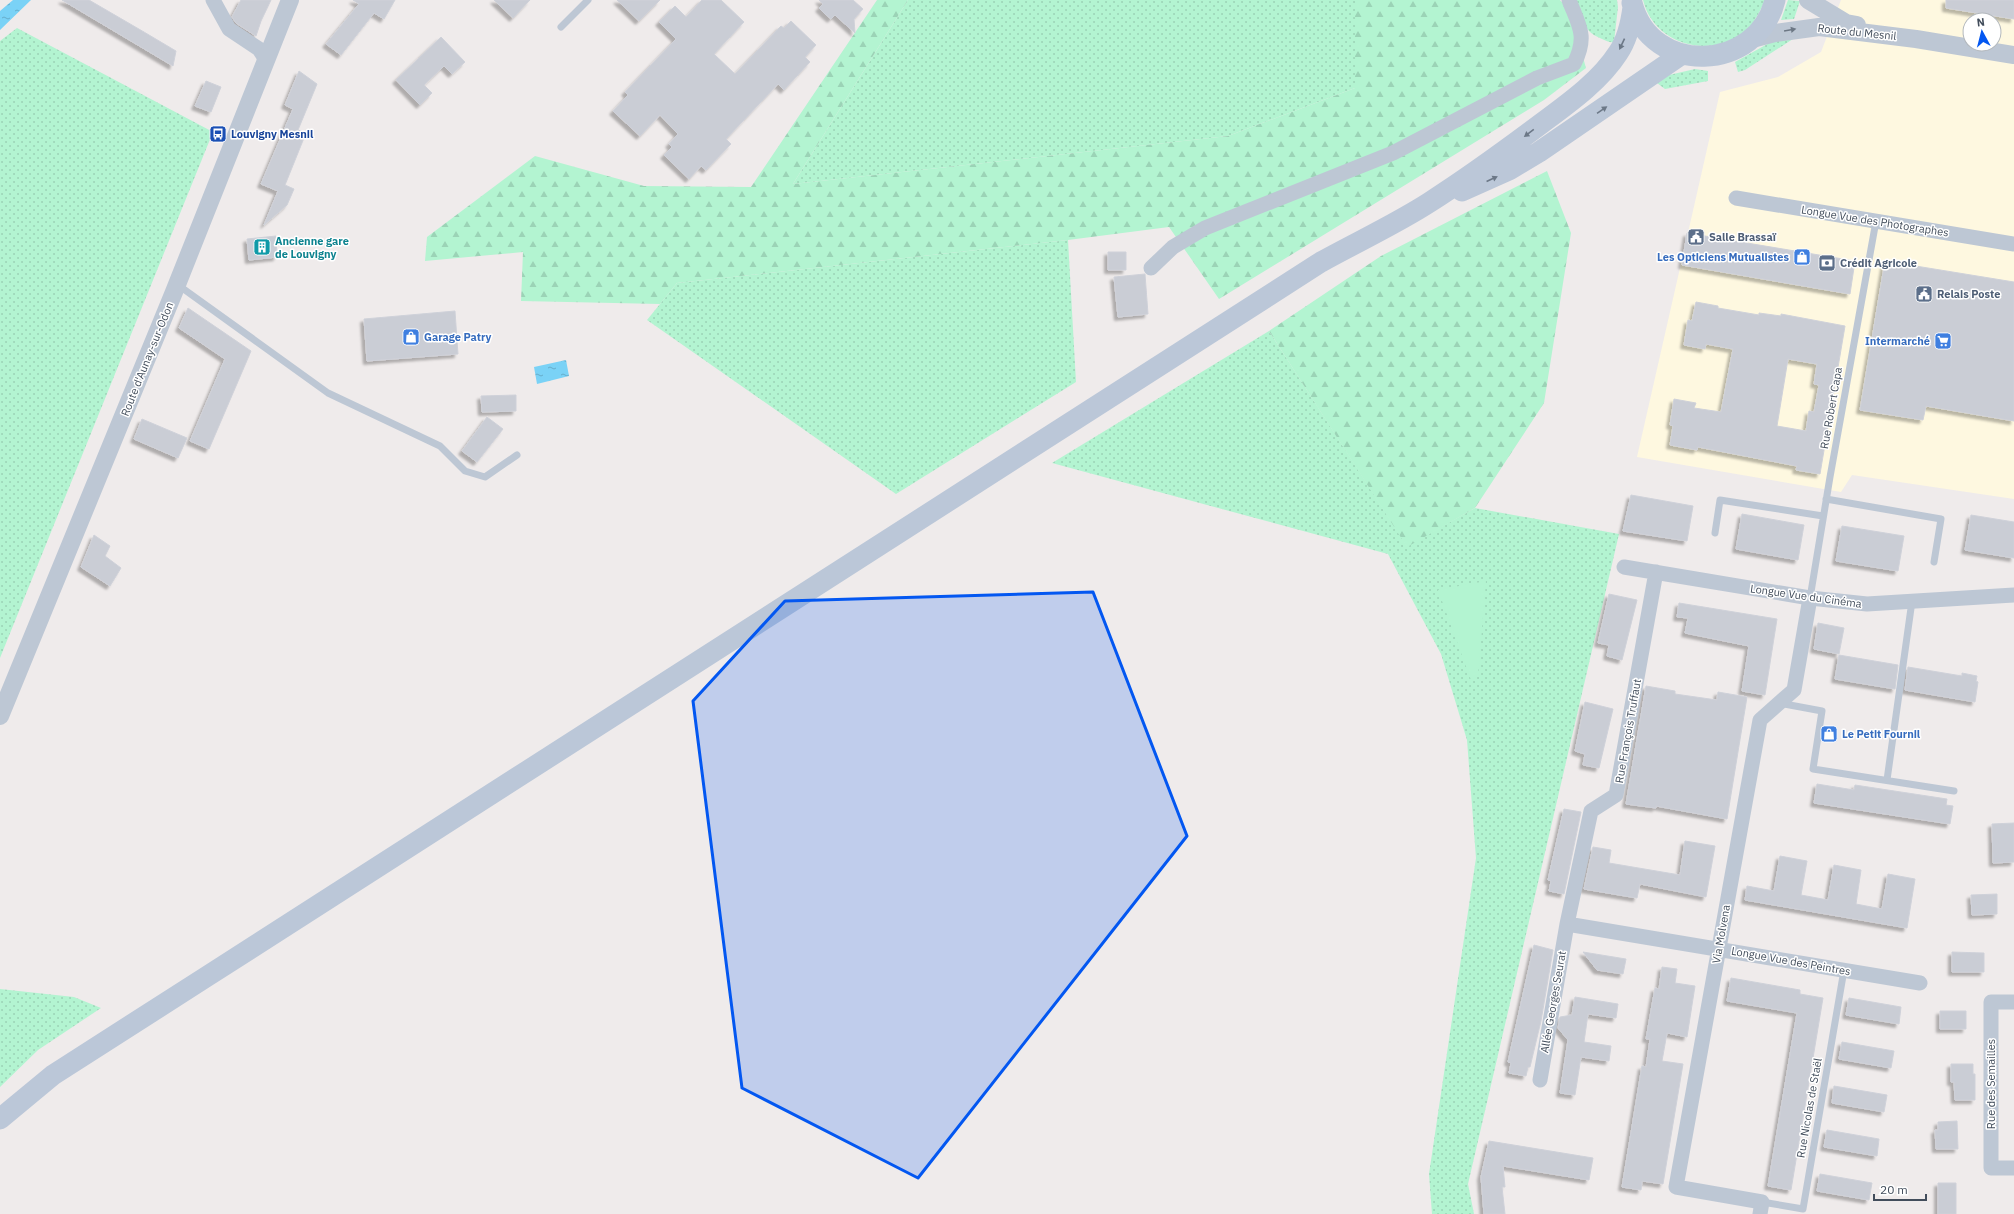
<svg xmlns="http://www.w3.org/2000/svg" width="2014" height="1214" viewBox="0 0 2014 1214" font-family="'IBM Plex Sans',sans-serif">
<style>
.commercial{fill:#fef8e0;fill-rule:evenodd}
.grass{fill:url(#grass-dots)}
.forest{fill:url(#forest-firs)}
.garden{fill:#b3f4d1}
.water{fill:url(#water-ripples)}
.building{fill:#cacdd5;stroke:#cfd1d9;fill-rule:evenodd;filter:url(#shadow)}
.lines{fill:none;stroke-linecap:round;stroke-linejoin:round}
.service{stroke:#bdc7d4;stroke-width:7}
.minor{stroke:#bdc7d4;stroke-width:15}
.tertiary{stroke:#bdc7d4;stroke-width:18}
.secondary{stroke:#bbc7d8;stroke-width:21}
.oneway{fill:#6d7885}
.oneway2{fill:#6c7887}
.marked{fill:#0357f1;fill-opacity:0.2;stroke:#0357f1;stroke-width:3;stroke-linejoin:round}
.labels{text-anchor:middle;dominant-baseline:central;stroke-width:3;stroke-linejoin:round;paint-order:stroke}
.street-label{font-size:11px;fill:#424d5b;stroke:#fff}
.transit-label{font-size:11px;font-weight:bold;fill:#164399;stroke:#fff;text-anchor:start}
.service-label{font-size:11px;font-weight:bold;fill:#4e5e75;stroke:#fff;text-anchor:start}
.culture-label{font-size:11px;font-weight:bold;fill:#0d838f;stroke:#fff;text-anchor:start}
.shop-label{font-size:11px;font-weight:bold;fill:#366cbe;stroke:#fff;text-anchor:end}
</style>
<defs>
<pattern id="grass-dots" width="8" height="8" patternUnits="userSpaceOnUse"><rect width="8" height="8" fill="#b3f4d1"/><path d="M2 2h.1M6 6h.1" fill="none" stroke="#9bd3b6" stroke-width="1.8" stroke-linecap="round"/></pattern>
<pattern id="forest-firs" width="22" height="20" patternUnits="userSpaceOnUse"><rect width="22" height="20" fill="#b3f4d1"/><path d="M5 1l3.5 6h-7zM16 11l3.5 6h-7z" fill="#9bd3b6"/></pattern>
<pattern id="water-ripples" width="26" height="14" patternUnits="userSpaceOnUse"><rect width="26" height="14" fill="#7ad2f6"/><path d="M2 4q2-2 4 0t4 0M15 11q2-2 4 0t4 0" fill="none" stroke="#66adca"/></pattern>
<filter id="shadow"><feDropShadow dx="-3.5" dy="3.5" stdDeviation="1" flood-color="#0004"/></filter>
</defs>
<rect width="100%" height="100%" fill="#efebeb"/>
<path class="commercial" d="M1841,0H2014V499L1852,475L1841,492L1637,457L1720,92L1778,77L1821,52ZM1970,20H1994V44H1970Z"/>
<path class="grass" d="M908,0H1355V88L1228,136L793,184Z
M1575,0H1617L1618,7L1614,42C1610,43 1607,41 1602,39C1578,29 1587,18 1575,0Z
M1643,0H1765C1759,14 1751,30 1736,38C1701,57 1653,41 1643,0Z
M1788,0L1800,1L1794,19L1781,20Z
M17,28L213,132L0,658V41Z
M1796,37L1745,70L1738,72L1735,62L1771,42Z
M1695,69L1708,71V81L1665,89L1657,83L1669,75Z
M1068,240L1076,382L896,494L647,320L677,283Z
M1269,331L1407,546L1475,508L1619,534L1468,1184L1474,1214H1432L1429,1174L1476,858L1467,740L1441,654L1388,554L1052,463Z
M0,989L74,997L101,1008L38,1050L0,1087Z"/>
<path class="forest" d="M877,0H908L793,184L1228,136L1355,88V0H1560L1570,11L1586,68L1544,100L1219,299L1169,227L1068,240L677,283L660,304L521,301L523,252L425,261L427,237L535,156L644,186L751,187Z
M1547,171L1571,233L1544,403L1475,508L1407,547L1269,331L1381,256Z"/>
<path class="garden" d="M1486,581L1478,676L1471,680L1438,590Z"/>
<path class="water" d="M13,0H31L0,30V11Z
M566,360L569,376L537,384L534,367Z"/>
<path class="building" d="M62,0H89L144,32L176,51L173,66Z
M241,0H271L261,21L256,36L236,23L232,17Z
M353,0H395L384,19L374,13L341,55L326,44L359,4Z
M494,0H530L513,18Z
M617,0H660L639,21Z
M702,0H721L744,22L714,54L735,74L781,26L784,28L791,21L816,45L805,57L810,62L784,90L778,84L726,139L731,144L706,170L701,166L689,179L664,155L672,147L669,144L678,134L660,115L640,136L613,111L628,95L625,92L676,39L659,22L675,6L686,17Z
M819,0H853L863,9L854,19L855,33L835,15L831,19L825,14L819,8L823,4Z
M1946,0H2014V19L1946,8Z
M441,37L465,62L452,74L444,66L424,85L432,93L420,105L396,80Z
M299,71L317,84L298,130L306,133L285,185L294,189L287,205L264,225L278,191L261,184L293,109L285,105Z
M206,81L221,87L211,112L195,106Z
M1687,233L1855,261L1850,294L1682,265Z
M276,236L277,257L249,260L247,239Z
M1108,252H1126V270H1108Z
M1885,261L2014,282V421L1926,406L1923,420L1860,410Z
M1145,274L1148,314L1118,317L1114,277Z
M1696,302L1718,306V308L1759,315V313L1781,316V314L1845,326L1820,474L1796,470L1797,466L1698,447L1697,450L1670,445L1673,426L1670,425L1674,399L1696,403L1694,408L1721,412L1733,349L1706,344L1705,349L1684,345L1688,320L1692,321ZM1788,359L1817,364L1814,384L1819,385L1814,412L1809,411L1806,431L1777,426Z
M188,308L251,351L209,449L190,441L225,359L179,328Z
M455,311L458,354L367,361L364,319Z
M516,395V411L482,412L481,396Z
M487,417L503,429L477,462L462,451Z
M142,419L187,438L178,458L134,439Z
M1631,495L1693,506L1687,541L1623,531Z
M1742,514L1804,525L1798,560L1736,549Z
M1971,515L2014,522V558L1965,550Z
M1842,526L1904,536L1898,571L1836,561Z
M94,535L110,546L105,556L121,568L110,586L81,567Z
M1609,594L1637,600L1622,660L1607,656L1609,645L1598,643Z
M1679,603L1777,619L1765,695L1742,691L1749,646L1685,633L1688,618L1677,617Z
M1818,623L1844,628L1839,654L1814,649Z
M1839,655L1898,665L1895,689L1835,679Z
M1908,667L1962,676V673L1977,676L1976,681L1978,682L1975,702L1905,690Z
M1646,686L1675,691V694L1717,700L1718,692L1747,697L1727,819L1656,806V808L1626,804Z
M1585,702L1613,709L1599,768L1583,765L1585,754L1575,751Z
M1817,784L1854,790L1855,785L1947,799L1946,805L1953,806L1950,824L1814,803Z
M1564,809L1581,812L1564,894L1549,891L1551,881L1548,880Z
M2014,823V862L1993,863L1992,824Z
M1685,841L1715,846L1706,897L1640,884L1637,898L1584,889L1593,847L1611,850L1609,863L1680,875Z
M1780,856L1807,861L1801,895L1828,900L1834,865L1861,870L1856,904L1882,909L1888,874L1915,879L1907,928L1745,900L1747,886L1774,891Z
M1997,894V914L1972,915L1971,895Z
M1534,945L1553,950L1541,1021L1530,1067H1528L1526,1076L1509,1073L1511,1063L1508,1062Z
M1583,952L1626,959L1623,974L1597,970Z
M1952,952L1984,953V972H1952Z
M1662,967L1677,969L1675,983L1695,986L1687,1037L1667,1033L1662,1061L1683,1064L1663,1184L1642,1181L1641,1190L1622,1187L1642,1066L1646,1067L1650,1039H1646L1655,988L1659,989Z
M1731,978L1800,990V994L1823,998L1791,1190L1768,1186L1797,1013L1727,1001Z
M1575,997L1618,1004L1616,1018L1588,1014L1584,1042L1611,1046L1609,1061L1581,1057L1575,1095L1560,1093L1568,1040L1558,1028L1560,1017L1572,1015Z
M1849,998L1901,1007L1899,1024L1846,1015Z
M1940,1011H1966V1029H1940Z
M1842,1042L1894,1051L1891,1068L1839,1059Z
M1951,1064H1973V1074H1975V1100H1955L1954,1082H1951Z
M1834,1086L1887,1095L1884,1112L1832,1103Z
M1957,1121L1958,1149H1936L1935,1130H1938V1122Z
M1827,1130L1879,1139L1877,1156L1824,1147Z
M1489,1141L1593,1158L1589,1180L1503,1166L1505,1187H1502L1505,1214H1484L1481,1177Z
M1820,1174L1872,1183L1869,1200L1817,1191Z
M1938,1183H1956V1214H1938Z"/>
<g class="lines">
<path class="service" d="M561,27L588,0
M178,285L328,393L440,446L465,471L485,477L517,455
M1826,499L1941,519L1934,562
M1715,533L1720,500L1823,516
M1810,598L1830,477L1876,221
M1779,703L1822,711L1813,769L1954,791
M1887,780L1912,601
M1762,1202L1803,1209L1844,970"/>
<path class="minor" d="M213,0L229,29L259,49L266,60
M1736,198L2014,244
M1151,268L1173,247L1205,228L1393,153L1537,78L1574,64C1588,36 1579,26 1569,0
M1624,567L1810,598L1867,604L2014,595
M1567,924L1920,983
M2014,1002H1991V1168H2014
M1540,1080L1567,924L1591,811L1616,795L1656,572
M1760,1214L1762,1202L1676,1187L1760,720L1794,690L1810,598"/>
<path class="tertiary" d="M1808,0L1846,23L1857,25
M1752,39L1775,33L1819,27L1916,39L2014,55
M0,716L174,292L290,0"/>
<path class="secondary" d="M1632,3C1651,77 1758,72 1775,0
M1462,191L1509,170L1539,152L1682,54
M0,1119L53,1075L206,977L1321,262C1357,242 1396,224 1430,202C1469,177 1506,150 1542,123C1569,103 1600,81 1618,53C1627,40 1631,23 1633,7"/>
</g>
<defs><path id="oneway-solid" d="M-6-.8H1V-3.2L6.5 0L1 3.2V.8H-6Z"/></defs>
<use class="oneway" href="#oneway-solid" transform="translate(1790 30) rotate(-10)"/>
<g class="oneway2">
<use href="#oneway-solid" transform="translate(1622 44) rotate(115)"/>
<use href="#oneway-solid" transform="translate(1602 110) rotate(-34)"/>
<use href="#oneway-solid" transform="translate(1529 133) rotate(143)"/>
<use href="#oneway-solid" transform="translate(1492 179) rotate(-25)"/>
</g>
<path class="marked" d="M1093,592L1187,836L918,1178L742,1088L693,701L785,601Z"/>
<defs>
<g id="bus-square" transform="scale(0.9)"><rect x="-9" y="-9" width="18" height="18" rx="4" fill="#1a4fb4" stroke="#fff"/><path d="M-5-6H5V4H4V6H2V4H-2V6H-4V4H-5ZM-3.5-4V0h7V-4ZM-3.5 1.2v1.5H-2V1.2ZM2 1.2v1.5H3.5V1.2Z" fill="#fff"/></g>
<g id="civic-square" transform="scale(0.9)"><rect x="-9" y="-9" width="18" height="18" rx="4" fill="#5c6f8a" stroke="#fff"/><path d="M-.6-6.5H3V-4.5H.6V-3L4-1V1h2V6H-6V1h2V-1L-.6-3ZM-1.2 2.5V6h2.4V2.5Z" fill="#fff"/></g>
<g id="building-square" transform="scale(0.9)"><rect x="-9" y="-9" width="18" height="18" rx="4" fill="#0f9aa8" stroke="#fff"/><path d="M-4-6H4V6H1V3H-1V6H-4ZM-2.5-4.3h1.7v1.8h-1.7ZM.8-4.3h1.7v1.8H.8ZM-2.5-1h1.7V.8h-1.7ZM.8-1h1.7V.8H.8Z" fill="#fff"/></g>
<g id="shop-square" transform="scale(0.9)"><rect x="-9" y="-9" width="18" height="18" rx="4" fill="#3f7fe0" stroke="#fff"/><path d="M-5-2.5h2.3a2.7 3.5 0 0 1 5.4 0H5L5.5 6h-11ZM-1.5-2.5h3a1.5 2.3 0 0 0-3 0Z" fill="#fff"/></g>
<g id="bank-square" transform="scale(0.9)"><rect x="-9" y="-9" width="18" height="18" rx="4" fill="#5c6f8a" stroke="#fff"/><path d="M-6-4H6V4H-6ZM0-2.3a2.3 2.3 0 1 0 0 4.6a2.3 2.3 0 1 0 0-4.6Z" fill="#fff"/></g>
<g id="supermarket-square" transform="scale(0.9)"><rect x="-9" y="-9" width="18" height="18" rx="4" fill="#3f7fe0" stroke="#fff"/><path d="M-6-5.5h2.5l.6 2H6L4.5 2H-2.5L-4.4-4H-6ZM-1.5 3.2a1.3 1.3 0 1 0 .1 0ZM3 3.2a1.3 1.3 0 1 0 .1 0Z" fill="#fff"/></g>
</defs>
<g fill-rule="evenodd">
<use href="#bus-square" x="218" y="134"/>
<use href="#civic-square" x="1696" y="237"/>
<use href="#building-square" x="262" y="247"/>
<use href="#shop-square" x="1802" y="257"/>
<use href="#bank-square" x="1827" y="263"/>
<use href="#civic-square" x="1924" y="294"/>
<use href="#shop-square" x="411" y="337"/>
<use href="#supermarket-square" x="1943" y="341"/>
<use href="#shop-square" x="1829" y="734"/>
</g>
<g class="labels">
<g class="street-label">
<text transform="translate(1857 32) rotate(6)">Route du Mesnil</text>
<text transform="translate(1875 221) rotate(9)">Longue Vue des Photographes</text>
<text transform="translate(147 359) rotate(-68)">Route d'Aunay-sur-Odon</text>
<text transform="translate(1831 408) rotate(-80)">Rue Robert Capa</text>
<text transform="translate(1806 596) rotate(8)">Longue Vue du Cinéma</text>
<text transform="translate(1628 731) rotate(-80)">Rue François Truffaut</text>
<text transform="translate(1721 934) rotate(-80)">Via Molvena</text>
<text transform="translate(1791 961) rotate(10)">Longue Vue des Peintres</text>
<text transform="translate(1553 1002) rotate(-80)">Allée Georges Seurat</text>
<text transform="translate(1991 1084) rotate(-90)">Rue des Semailles</text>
<text transform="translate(1809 1108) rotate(-80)">Rue Nicolas de Staël</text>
</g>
<g class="transit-label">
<text x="231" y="134">Louvigny Mesnil</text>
</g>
<g class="service-label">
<text x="1709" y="237">Salle Brassaï</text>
<text x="1840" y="263">Crédit Agricole</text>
<text x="1937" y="294">Relais Poste</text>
</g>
<g class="culture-label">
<text x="275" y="241">Ancienne gare<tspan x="275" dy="13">de Louvigny</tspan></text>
</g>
<g class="shop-label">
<text x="1789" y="257">Les Opticiens Mutualistes</text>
<text x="424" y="337" text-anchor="start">Garage Patry</text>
<text x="1930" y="341">Intermarché</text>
<text x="1842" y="734" text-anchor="start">Le Petit Fournil</text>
</g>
</g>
<g transform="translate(1982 32) rotate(353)"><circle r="19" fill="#ffffff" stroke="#b3b8bd"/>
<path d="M0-3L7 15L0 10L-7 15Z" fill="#0357f1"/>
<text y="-6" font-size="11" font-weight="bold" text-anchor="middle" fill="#424d5b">N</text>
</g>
<path d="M1874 1194v6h52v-6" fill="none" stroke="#424d5b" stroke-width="2"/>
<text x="1880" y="1194" font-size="12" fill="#424d5b" stroke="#ffffff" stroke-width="3" paint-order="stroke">20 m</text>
</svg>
